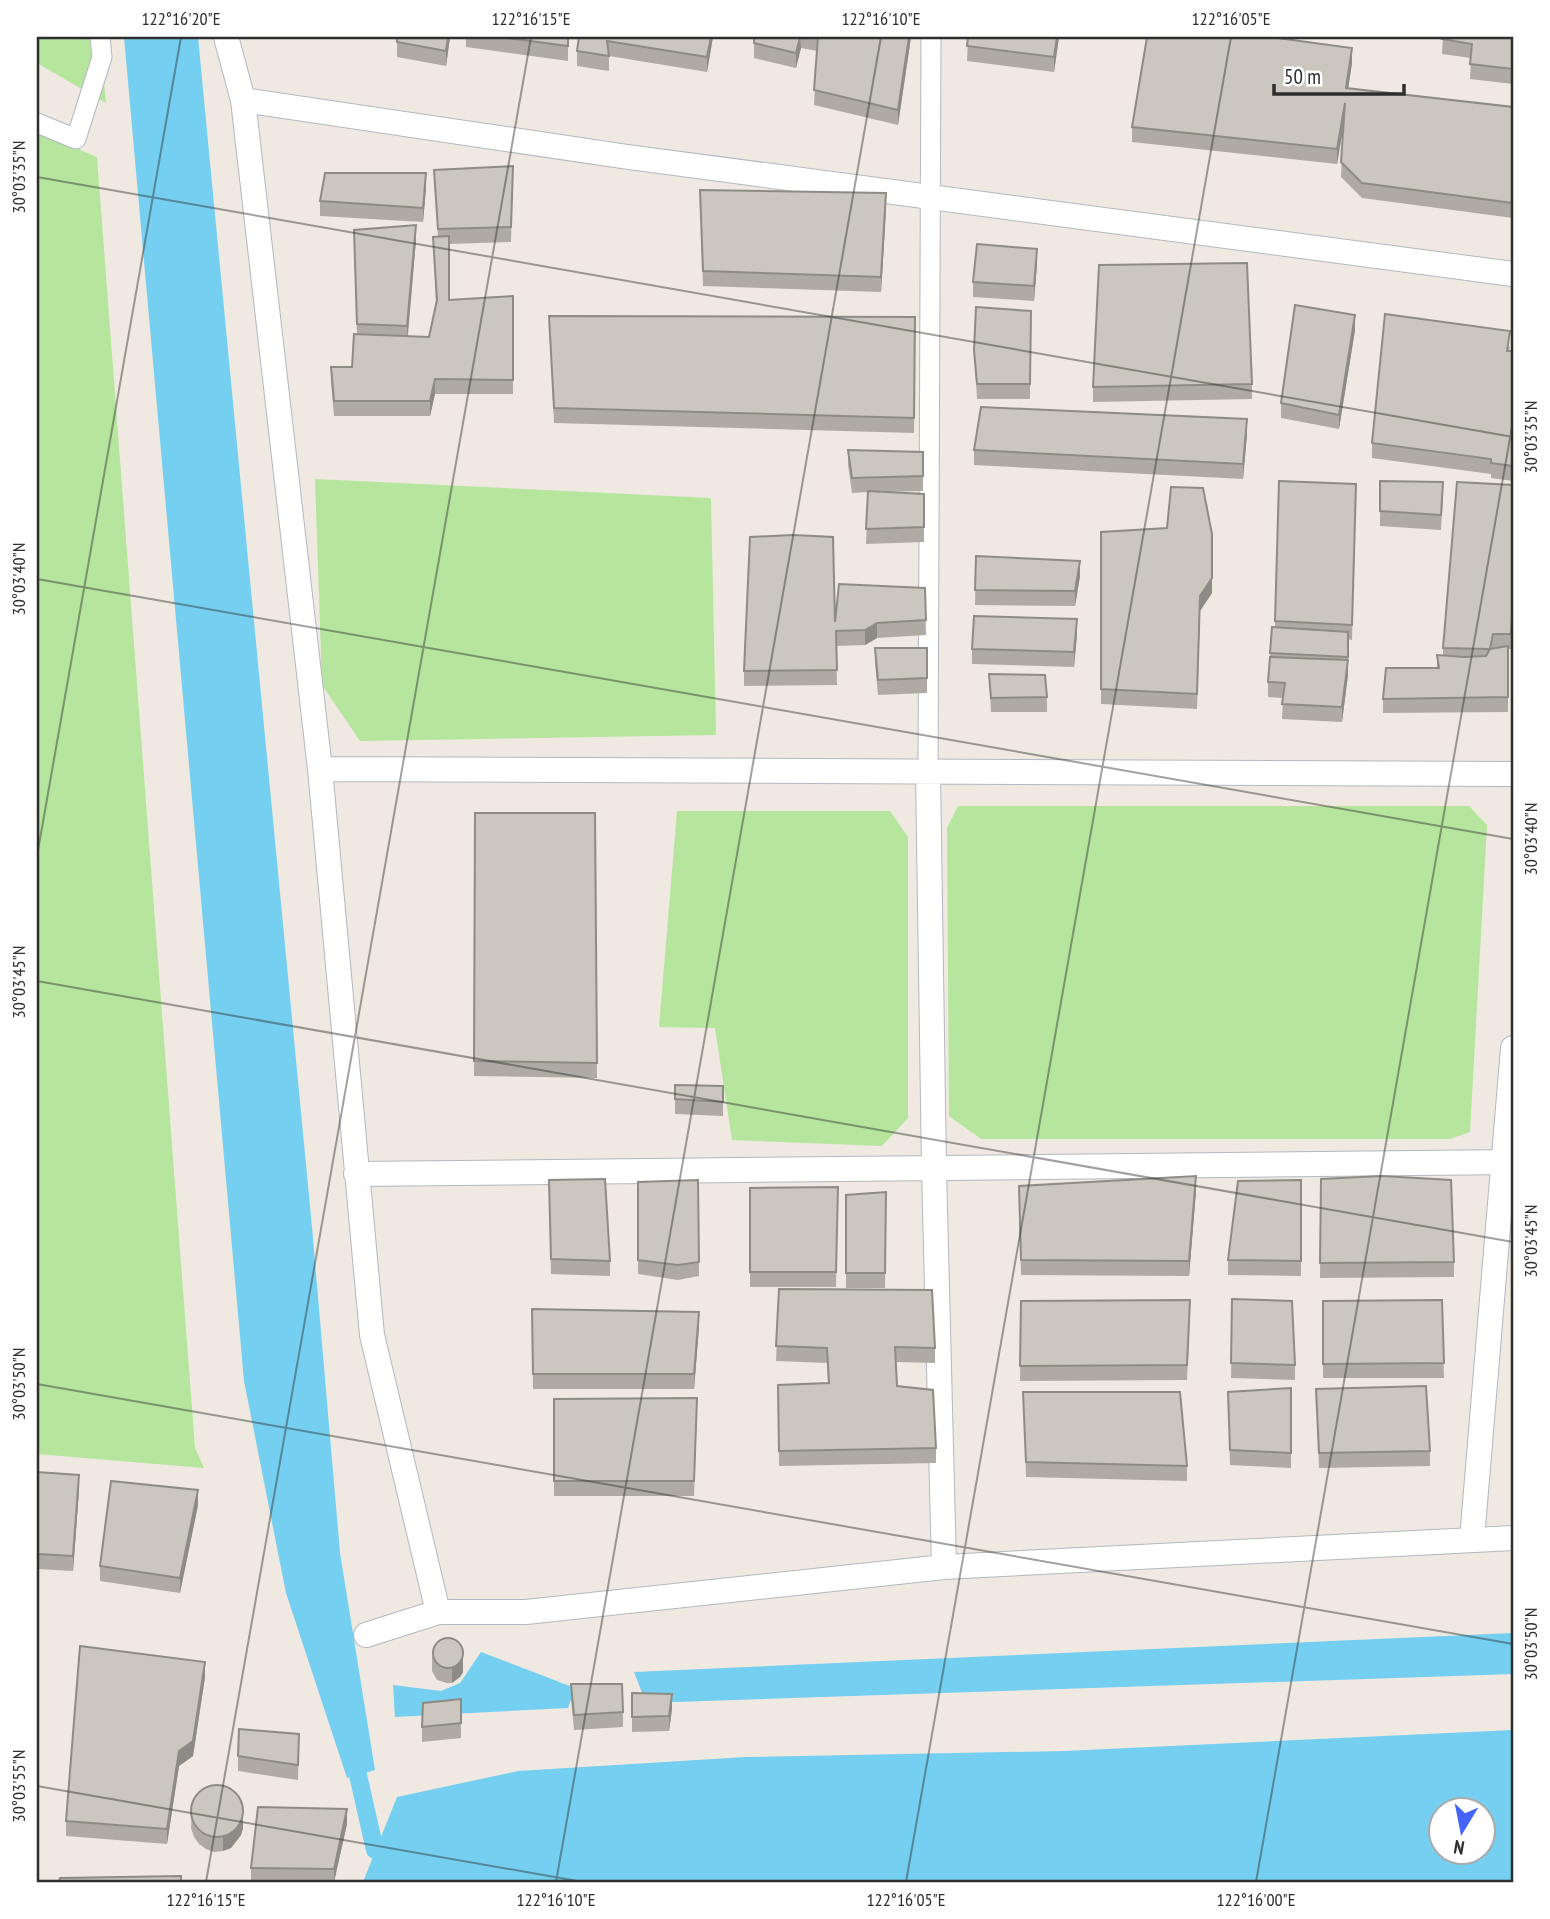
<svg xmlns="http://www.w3.org/2000/svg" width="1550" height="1919" viewBox="0 0 1550 1919" font-family="'PT Sans Narrow',sans-serif">
<style>
.green{fill:#b6e59e}
.water{fill:#75cff0;fill-rule:evenodd}
.lines{fill:none;stroke-linecap:round;stroke-linejoin:round}
.canal{stroke:#75cff0;stroke-width:18}
.minor-casing{stroke:#b4b7c1;stroke-width:21}
.tertiary-casing{stroke:#b4b7c1;stroke-width:26}
.minor{stroke:#fff;stroke-width:19}
.tertiary{stroke:#fff;stroke-width:24}
.wall{fill:#afaba4}
.shaded-wall{fill:#8e8b86}
.building{fill:#cbc7bf;stroke:#8e8b86;stroke-width:2}
.ticks{fill:none;stroke:#2e2e2e;stroke-width:2;stroke-opacity:0.45}
.neatline{fill:none;stroke:#2e2e2e;stroke-width:2.5}
.ticks-label{font-size:18px;text-anchor:middle;fill:#2e2e2e}
</style>
<rect width="100%" height="100%" fill="#efe9e1"/>
<path class="green" d="M37,37H100L106,103L37,63Z
M37,132L97,157L195,1448L204,1468L37,1454Z
M315,479L711,498L716,735L360,741L322,685Z
M958,806H1469L1487,825L1470,1132L1450,1139H981L949,1116L947,828Z
M677,811H890L908,837V1118L882,1146L732,1140L715,1028L659,1027Z"/>
<path class="water" d="M124,37H198L312,1227L340,1553L375,1770L347,1778L286,1593L244,1381Z
M1513,1633V1674L646,1703L634,1672Z
M481,1652L575,1688L568,1708L395,1717L393,1685L441,1691L460,1683Z
M1513,1730V1882H363L397,1797L518,1771L746,1757L1064,1751ZM1442,1811H1484V1853H1442Z"/>
<g class="lines">
<path class="canal" d="M353,1753L375,1850"/>
<g class="minor-casing">
<path id="minor" d="M37,123L76,139L102,57L100,37
M928,772L931,37"/>
</g>
<g class="tertiary-casing">
<path id="tertiary" d="M226,37L243,100L320,769L372,1335L438,1612
M243,100L628,157L1513,274
M320,769L1513,774
M928,772L934,1169L944,1567
M356,1174L1513,1162
M1472,1539L1513,1048
M366,1635L438,1612H526L944,1567L1513,1538"/>
</g>
<use href="#minor" class="minor"/>
<use href="#tertiary" class="tertiary"/>
</g>
<path class="wall" d="M450,37L446,66L397,57V42Z
M466,37H568V61L466,47Z
M579,37H713L707,72L609,56V71L577,66V51Z
M754,37H911L898,125L814,105L817,51L801,48L796,68L754,58Z
M968,37H1059L1054,72L967,61Z
M1443,37H1513V84L1470,79L1471,58L1442,54Z
M1352,63L1348,88L1513,107V218L1362,198L1341,177L1343,128L1337,164L1132,142V127Z
M513,166L511,242L449,244V300L513,296V394H435L430,416H334L331,381V367H352L357,334L354,245L416,240L408,336L429,337L436,303L433,237H438L434,170Z
M426,188L423,222L320,216V201Z
M700,190L886,208L881,292L703,286Z
M1037,264L1034,301L973,297V282Z
M1031,311L1030,399H977L974,350Z
M549,316L915,317L914,433L554,423Z
M1355,330L1339,429L1281,418V403Z
M1510,346L1509,351H1513V481L1491,478V474L1372,458V443Z
M1252,384V399L1093,402V387Z
M1247,434L1243,479L974,465V450Z
M848,450L923,452V491L884,492L924,494V542L866,544L868,492L852,493L848,465Z
M1279,481L1356,499L1352,640L1348,639V675L1342,722L1282,719L1283,698L1268,697V682L1272,627H1275Z
M1380,481L1443,497L1441,530L1380,526Z
M1513,485L1511,649H1508V712L1383,713V699L1437,668V655L1443,656V648Z
M1101,532L1212,593L1200,611L1197,709L1101,704Z
M976,556L1080,576L1075,606L975,605Z
M925,588L926,635L877,638L865,645L836,646L837,685L744,686V671L835,622Z
M1077,634L1074,667L972,664V649Z
M875,648H927V693L878,695L875,663Z
M989,674L1047,697V712H991Z
M475,813H595L597,1078L474,1076Z
M675,1085L723,1086V1116L675,1114Z
M1321,1179L1454,1262V1277L1320,1278Z
M549,1180L610,1261V1276L551,1274Z
M698,1180L699,1276L678,1280L638,1274V1182Z
M1301,1180V1276L1228,1275V1260Z
M1019,1186L1196,1191L1189,1276L1021,1275Z
M838,1187L836,1287H750V1188Z
M886,1192L885,1288H846V1195Z
M779,1289L935,1348V1363L896,1362L897,1386L936,1448V1463L779,1466L778,1385L828,1383L827,1363L776,1361Z
M1232,1299L1295,1365V1380L1231,1378Z
M1442,1300L1444,1378H1323V1301Z
M1021,1301L1190,1315L1187,1380L1020,1381Z
M532,1309L699,1327L694,1389H533Z
M1291,1388V1468L1230,1465L1228,1392Z
M1316,1389L1430,1451V1466L1319,1468Z
M1023,1392L1187,1466V1481L1026,1477Z
M554,1399L697,1413L694,1496H554Z
M37,1472L79,1490L73,1571L37,1569Z
M198,1505L180,1593L100,1581V1566Z
M432,1656L463,1672L460,1677L452,1683H447L437,1680L432,1671Z
M205,1677L193,1756L179,1766L167,1844L66,1836V1821Z
M571,1684L623,1712V1727L574,1730L571,1699Z
M632,1693L672,1709L669,1731L632,1732Z
M461,1699V1738L422,1742V1727Z
M299,1734L298,1780L238,1771V1756Z
M192,1805L243,1828L241,1835L231,1848L223,1851L214,1852L206,1849L199,1844L194,1837L191,1828Z
M347,1824L334,1882H251V1868Z"/>
<path class="shaded-wall" d="M448,37H450L446,66V51Z
M711,37H713L707,72V57Z
M800,37L801,48L796,68V53Z
M909,37H911L898,125V110Z
M1057,37H1059L1054,72V57Z
M1352,48V63L1346,103V88Z
M1345,103V118L1337,164V149Z
M426,173V188L423,222V208Z
M886,193V208L881,292V277Z
M416,225V240L407,341V326Z
M1037,249V264L1034,301V286Z
M1355,315V330L1339,429V415Z
M435,379V394L430,416V401Z
M1247,419V434L1243,479V464Z
M1212,534V593L1200,611L1197,709L1200,596Z
M1080,561V576L1075,606V591Z
M1513,596V611L1511,649V634Z
M1077,619V634L1074,667V652Z
M877,623V638L865,645V630Z
M1348,632V675L1342,722V707L1348,662Z
M1196,1176V1191L1189,1276V1261Z
M699,1312V1327L694,1389V1374Z
M79,1475V1490L73,1571V1556Z
M198,1490V1505L180,1593V1578Z
M463,1657V1672L460,1677L452,1683V1668Z
M205,1662V1677L193,1756L179,1766L167,1844V1829L179,1751Z
M672,1694V1709L669,1731V1716Z
M347,1809V1824L334,1882V1869Z
M243,1813V1828L241,1835L231,1848L223,1851V1836Z"/>
<path class="building" d="M397,37H448L446,51L397,42Z
M501,37H568V46Z
M579,37H711L707,57L607,41L609,56L577,51Z
M754,37H800L796,53L754,43Z
M818,37H909L898,110L814,90Z
M968,37H1057L1054,57L967,46Z
M1147,37H1270L1352,48L1346,88L1513,107V203L1362,183L1341,162L1345,103L1337,149L1132,127Z
M1443,37H1513V69L1470,64L1472,44L1442,39Z
M513,166L511,227L438,229L434,170Z
M325,173H426L423,208L320,201Z
M700,190L886,193L881,277L703,271Z
M416,225L407,326L357,324L354,230Z
M449,236V300L513,296V380L435,379L430,401H334L331,367H352L354,334L429,337L437,300L433,237Z
M977,244L1037,249L1034,286L973,282Z
M1247,263L1252,384L1093,387L1099,265Z
M1295,305L1355,315L1339,415L1281,403Z
M976,307L1031,311L1030,384H977L974,350Z
M1385,314L1510,331L1507,351H1513V466L1491,463V459L1372,443Z
M549,316L915,317L914,418L554,408Z
M981,407L1247,419L1243,464L974,450Z
M848,450L923,452V476L852,478Z
M1279,481L1356,484L1352,625L1275,621Z
M1380,481L1443,482L1441,515L1380,511Z
M1457,482L1513,485V596L1511,634H1493L1490,649L1443,648Z
M1171,487L1203,488L1212,534V578L1200,596L1197,694L1101,689V532L1167,528Z
M868,491L924,494V527L866,529Z
M793,535L833,537L835,622L839,584L925,588L926,620L877,623L865,630L836,631L837,670L744,671L750,537Z
M976,556L1080,561L1075,591L975,590Z
M974,616L1077,619L1074,652L972,649Z
M1272,627L1348,632V657L1270,653Z
M1508,646V697L1383,699L1386,668H1439L1437,655L1464,657L1486,656L1490,649Z
M875,648H927V678L878,680Z
M1270,657L1348,660L1342,707L1282,704L1285,683L1268,682Z
M989,674L1045,675L1047,697L991,698Z
M475,813H595L597,1063L474,1061Z
M675,1085L723,1086V1102L675,1099Z
M1196,1176L1189,1261L1021,1260L1019,1186Z
M1382,1176L1451,1180L1454,1262L1320,1263L1321,1179Z
M605,1179L610,1261L551,1259L549,1180Z
M698,1180L699,1262L678,1265L638,1260V1182Z
M1301,1180V1261L1228,1260L1238,1181Z
M838,1187L836,1272H750V1188Z
M886,1192L885,1273H846V1195Z
M779,1289L932,1290L935,1348L895,1347L897,1386L933,1390L936,1448L779,1451L778,1385L829,1383L827,1348L776,1346Z
M1232,1299L1292,1301L1295,1365L1231,1363Z
M1190,1300L1187,1365L1020,1366L1021,1301Z
M1442,1300L1444,1363L1323,1364V1301Z
M532,1309L699,1312L694,1374H533Z
M1426,1386L1430,1451L1319,1453L1316,1389Z
M1291,1388V1453L1230,1450L1228,1392Z
M1023,1392H1180L1187,1466L1026,1462Z
M697,1398L694,1481H554V1399Z
M37,1472L79,1475L73,1556L37,1554Z
M111,1481L198,1490L180,1578L100,1566Z
M433 1653a15 15 0 1 1 30 0a15 15 0 1 1-30 0Z
M80,1646L205,1662L193,1741L179,1751L167,1829L66,1821Z
M571,1684H622L623,1712L574,1715Z
M632,1693L672,1694L669,1716L632,1717Z
M461,1699V1723L422,1727L423,1703Z
M239,1729L299,1734L298,1765L238,1756Z
M191 1811a26 26 0 1 1 52 0a26 26 0 1 1-52 0Z
M258,1807L347,1809L334,1869L251,1868Z
M181,1876V1882H59L60,1878Z"/>
<path class="ticks" d="M37,177L1513,437M37,579L1513,839M37,856L181,37M37,981L1513,1242M37,1384L1513,1644M37,1786L583,1882M206,1882L531,37M556,1882L881,37M906,1882L1231,37M1256,1882L1513,421"/>
<rect width="1550" height="1919" fill="none" stroke="#ffffff" stroke-width="77"/>
<g transform="translate(1462 1831) rotate(190)"><circle r="33" fill="#ffffff" stroke="#ababab" stroke-width="2"/>
<path d="M0-5L12 26L0 18L-12 26Z" fill="#4264fb"/>
<text y="-10" font-size="19" font-weight="bold" text-anchor="middle" fill="#2e2e2e">N</text>
</g>
<path d="M1274 84v10h130v-10" fill="none" stroke="#2e2e2e" stroke-width="3.5"/>
<text x="1284" y="84" font-size="21" fill="#2e2e2e" stroke="#ffffff" stroke-width="5" paint-order="stroke">50 m</text>
<rect x="38" y="38" width="1474" height="1843" class="neatline"/>
<g class="ticks-label">
<text x="181" y="25">122°16'20"E</text>
<text x="531" y="25">122°16'15"E</text>
<text x="881" y="25">122°16'10"E</text>
<text x="1231" y="25">122°16'05"E</text>
<text transform="translate(19 177) rotate(-90)" y="6">30°03'35"N</text>
<text transform="translate(1531 437) rotate(-90)" y="6">30°03'35"N</text>
<text transform="translate(19 579) rotate(-90)" y="6">30°03'40"N</text>
<text transform="translate(1531 839) rotate(-90)" y="6">30°03'40"N</text>
<text transform="translate(19 982) rotate(-90)" y="6">30°03'45"N</text>
<text transform="translate(1531 1241) rotate(-90)" y="6">30°03'45"N</text>
<text transform="translate(19 1384) rotate(-90)" y="6">30°03'50"N</text>
<text transform="translate(1531 1644) rotate(-90)" y="6">30°03'50"N</text>
<text transform="translate(19 1786) rotate(-90)" y="6">30°03'55"N</text>
<text x="206" y="1906">122°16'15"E</text>
<text x="556" y="1906">122°16'10"E</text>
<text x="906" y="1906">122°16'05"E</text>
<text x="1256" y="1906">122°16'00"E</text>
</g>
</svg>
